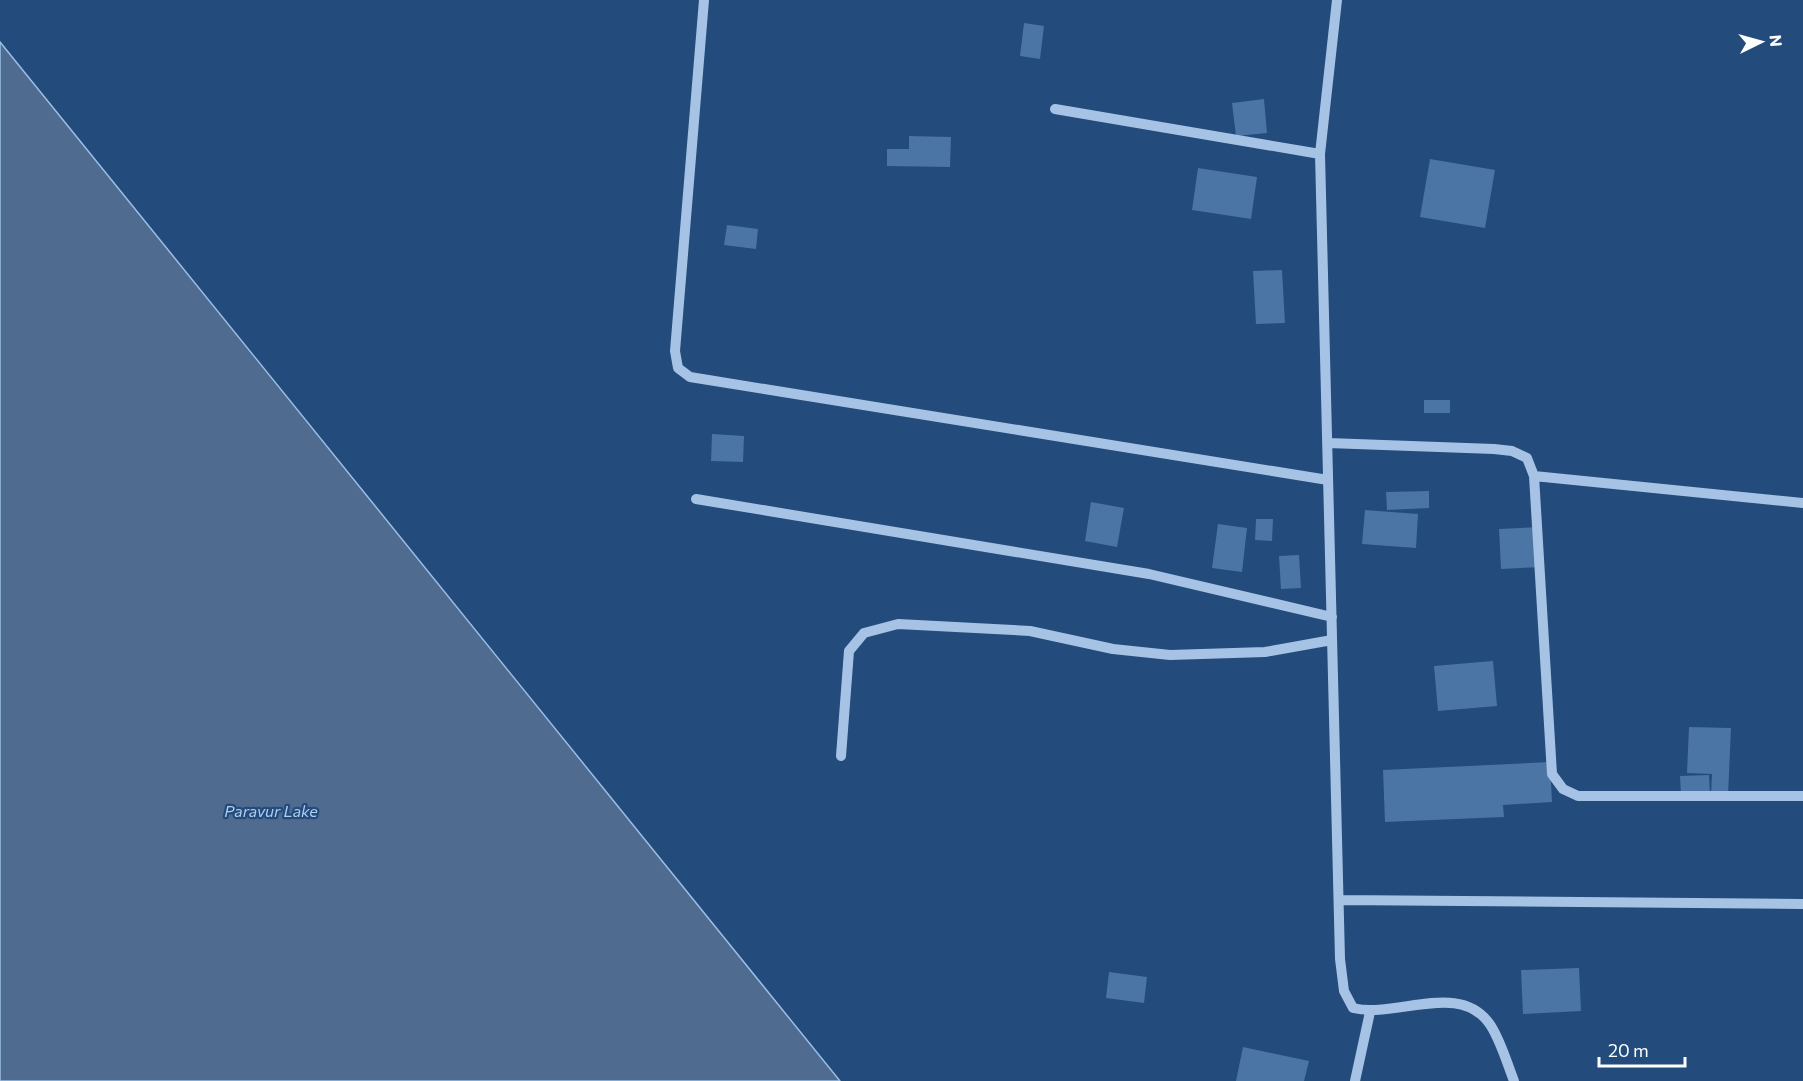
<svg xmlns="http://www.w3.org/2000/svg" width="1803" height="1081" viewBox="0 0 1803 1081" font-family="Commissioner,sans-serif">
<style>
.water{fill:#4f6c90;stroke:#9abee6;stroke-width:1.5}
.building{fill:#4b75a4}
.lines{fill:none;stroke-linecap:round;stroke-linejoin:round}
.minor{stroke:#a6c3e5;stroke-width:10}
.labels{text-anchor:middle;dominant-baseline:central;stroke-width:4.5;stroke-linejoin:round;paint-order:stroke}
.water-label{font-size:16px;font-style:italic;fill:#b1cded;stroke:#234b7b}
</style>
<rect width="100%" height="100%" fill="#234b7b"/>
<path class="water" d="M0,42L840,1081H0Z"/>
<path class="building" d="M1024,23L1044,26L1040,59L1020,56Z
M1264,99L1267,133L1236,136L1232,103Z
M909,136L951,137L950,167L887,166V149H909Z
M1430,159L1495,170L1485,228L1420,217Z
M1198,168L1257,177L1251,219L1192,210Z
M727,225L758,229L756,249L724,245Z
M1282,270L1285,323L1256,324L1253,271Z
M1424,400H1450V413H1424Z
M712,434L744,436L743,462L711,461Z
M1429,491V508L1387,510L1386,492Z
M1091,502L1124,508L1117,547L1085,541Z
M1365,510L1418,514L1416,548L1362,544Z
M1256,519H1273L1272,541L1255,540Z
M1218,524L1247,528L1242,572L1212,568Z
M1539,527L1541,567L1501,569L1499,529Z
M1299,555L1301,588L1281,589L1279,556Z
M1493,661L1497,706L1438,711L1434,666Z
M1689,727L1731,728L1728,796L1711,795L1712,774L1687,773Z
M1550,762L1552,802L1503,805L1504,817L1385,822L1383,770Z
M1709,775L1710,795L1681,796L1680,776Z
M1579,968L1581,1011L1523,1014L1521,970Z
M1109,972L1147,977L1144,1003L1106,998Z
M1243,1047L1309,1061L1304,1081H1236Z"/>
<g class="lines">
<path class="minor" d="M704,0L675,351L678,368L690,377L1328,480
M1337,0L1320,154L1340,959L1344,991L1353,1008C1397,1019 1461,979 1491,1026C1501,1042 1507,1063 1514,1081
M1055,109L1320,154
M1328,443L1494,449L1512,451L1527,458L1534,476L1552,774L1563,789L1578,796H1803
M1534,476L1803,503
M696,499L1149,574L1332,617
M841,756L849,651L864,633L898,624L1030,631L1113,649L1170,655L1265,652L1332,640
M1339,900L1803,904
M1355,1081L1370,1012"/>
</g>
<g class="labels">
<g class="water-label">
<text x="271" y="810">Paravur Lake</text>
</g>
</g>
<g transform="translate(1761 42) rotate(85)" stroke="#234b7b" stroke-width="4.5" paint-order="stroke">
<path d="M0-4.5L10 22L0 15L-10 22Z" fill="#ffffff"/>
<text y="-9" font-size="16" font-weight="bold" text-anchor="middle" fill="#ffffff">N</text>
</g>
<path d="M1599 1057v9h86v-9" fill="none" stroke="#ffffff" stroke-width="3"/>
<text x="1608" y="1057" font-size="18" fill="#ffffff" stroke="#234b7b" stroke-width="4.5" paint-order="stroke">20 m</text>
</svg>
